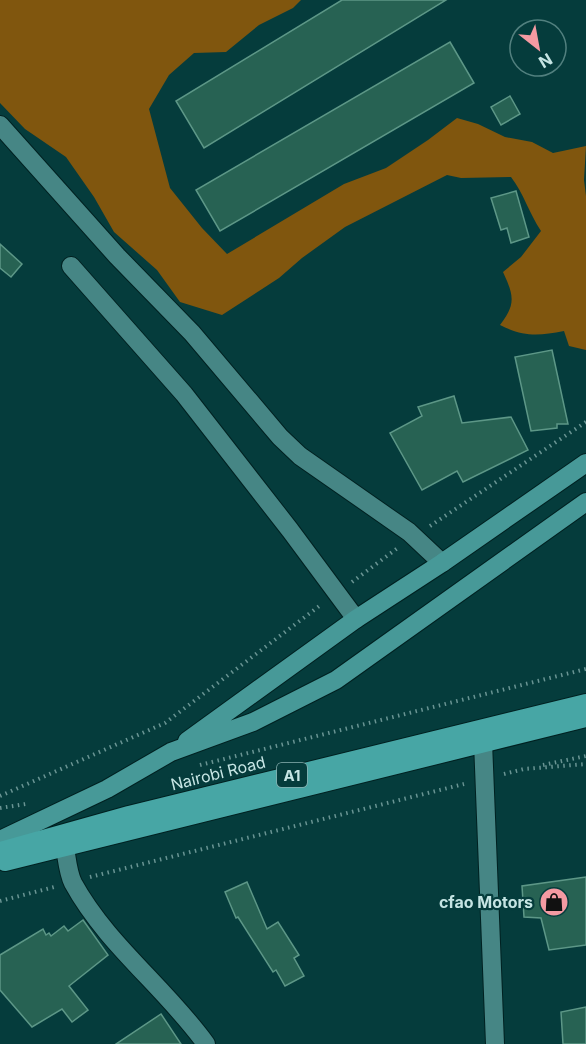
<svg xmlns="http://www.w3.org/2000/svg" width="586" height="1044" viewBox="0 0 586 1044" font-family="Inter,sans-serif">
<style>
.forest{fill:#80560e}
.building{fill:#276253;stroke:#5d9787;stroke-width:1.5}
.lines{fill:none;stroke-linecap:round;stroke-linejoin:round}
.street-casing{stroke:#002121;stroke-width:20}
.primary-casing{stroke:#002121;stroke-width:20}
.highway-casing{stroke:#002121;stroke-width:20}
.path{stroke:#699493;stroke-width:4;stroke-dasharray:1.5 4.5;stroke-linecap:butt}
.street{stroke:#468685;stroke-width:18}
.primary{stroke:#479998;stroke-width:18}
.highway{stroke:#47a6a5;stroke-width:18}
.labels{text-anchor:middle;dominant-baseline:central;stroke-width:4.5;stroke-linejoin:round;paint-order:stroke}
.shield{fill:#053c3c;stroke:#8cb2b2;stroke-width:1.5}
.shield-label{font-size:15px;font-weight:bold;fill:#c6e5e4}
.street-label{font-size:16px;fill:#c6e5e4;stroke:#053c3c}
.poi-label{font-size:16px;font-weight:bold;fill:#c6e5e4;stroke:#053c3c;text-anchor:end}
</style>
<rect width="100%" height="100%" fill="#053c3c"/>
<path class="forest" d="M0,0H301L293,8L259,25L226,52L194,53L169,75L149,109L170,188L202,228L227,254L344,184L386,168L428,140L457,118L478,124L505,137L532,142L553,153L586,146L584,180L586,196V350L569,346L564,331C538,336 524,337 500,325C516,304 514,296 503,272L521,257L541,231C529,213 524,194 511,177L461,178L447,175L345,227L302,258L279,278L222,315L180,302L157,270L114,232L94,197L66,157L25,129L0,103Z"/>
<path class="building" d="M342,0H446L204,148L176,101Z
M450,42L474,83L220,231L196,190Z
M510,96L520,114L501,125L491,107Z
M516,191L529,237L511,243L507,228L501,230L491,198Z
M0,244L22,264L11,277L0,268Z
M552,350L568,424H557V428L531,431L515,357Z
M454,396L462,423L511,417L528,450L463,482L457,471L422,490L390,433L422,416L418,407Z
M586,877V945L549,950L541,918L524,917L522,886Z
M247,882L267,929L278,922L299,955L294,958L304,976L285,986L276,970L273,972L238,917L236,918L225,892Z
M83,920L108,955L69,986L88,1010L72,1022L62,1009L32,1027L0,990V955L43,929L46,935L49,933L51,936L64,926L68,931Z
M586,1007V1044H563L561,1012Z
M161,1014L181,1044H116Z"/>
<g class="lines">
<g class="street-casing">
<path id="street" d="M0,125L117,256L192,333L280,437L300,456L409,532L442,563
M71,266L184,394L290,530L356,619
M483,742L495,1044
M65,848C67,859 68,873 73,883C107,945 165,987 206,1044"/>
</g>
<g class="primary-casing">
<path id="primary" d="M187,741L356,619L442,563L586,463
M0,840L107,789L171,752L253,722L336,680L586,502"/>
</g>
<g class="highway-casing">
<path id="highway" d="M0,851L129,815L586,703
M5,862L586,718"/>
</g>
<path class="path" d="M430,526L586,422
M352,582L399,547
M200,765L586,669
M543,765L586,756
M504,774L524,769L586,764
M0,796L165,723L322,604
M0,808L26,804
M90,877L464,784
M0,901L54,887"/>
<use href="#street" class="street"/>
<use href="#primary" class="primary"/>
<use href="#highway" class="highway"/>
</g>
<defs>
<g id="shop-disc" transform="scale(1.5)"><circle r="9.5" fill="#f49aa2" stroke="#053c3c"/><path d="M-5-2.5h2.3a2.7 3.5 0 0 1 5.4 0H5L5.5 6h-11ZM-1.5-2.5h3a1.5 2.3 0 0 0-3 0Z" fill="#111"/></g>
</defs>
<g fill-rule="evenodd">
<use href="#shop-disc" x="554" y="902"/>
</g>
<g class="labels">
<rect class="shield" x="277" y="763" width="30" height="24" rx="4.5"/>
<g class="shield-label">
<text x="292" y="775">A1</text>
</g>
<g class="street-label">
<text transform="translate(218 773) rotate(-14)">Nairobi Road</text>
</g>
<g class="poi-label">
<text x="533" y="902">cfao Motors</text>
</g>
</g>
<g transform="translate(538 48) rotate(149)"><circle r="28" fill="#053c3c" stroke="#52807f" stroke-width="1.5"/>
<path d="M0-4.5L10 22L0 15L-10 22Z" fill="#f49aa2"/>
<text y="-9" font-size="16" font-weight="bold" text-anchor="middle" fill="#c6e5e4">N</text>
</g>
</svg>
